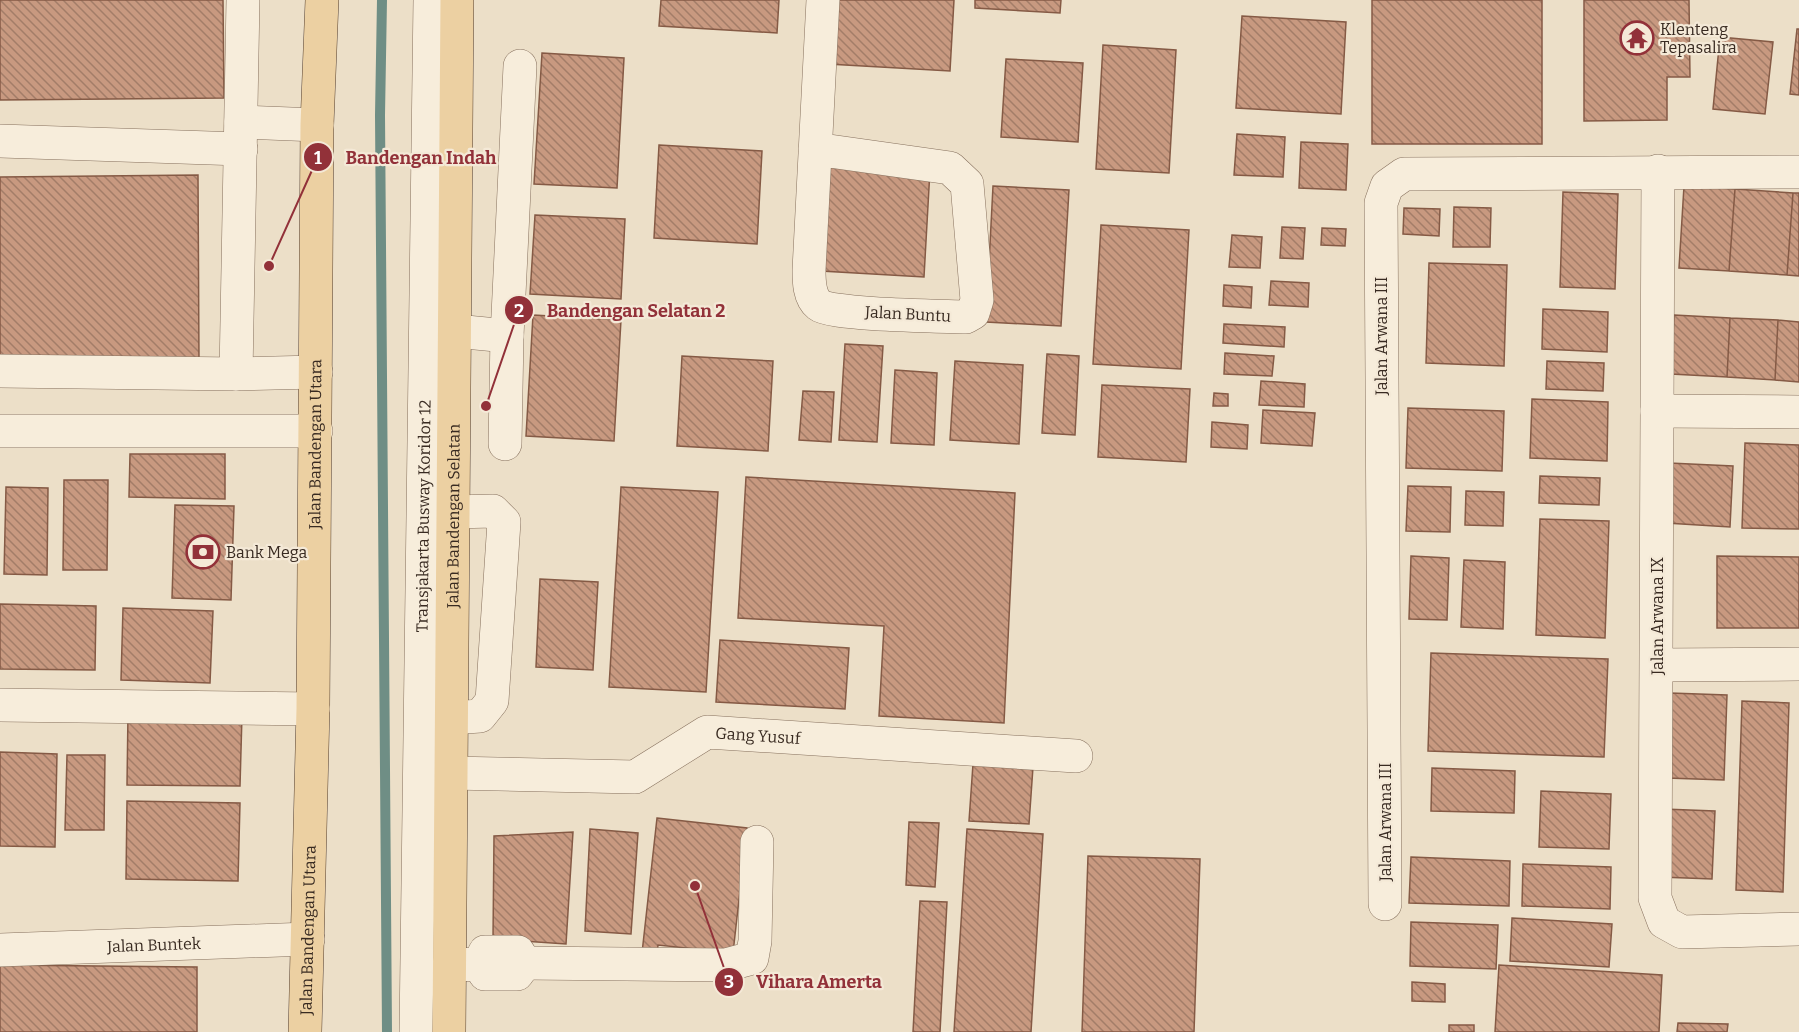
<svg xmlns="http://www.w3.org/2000/svg" width="1799" height="1032" viewBox="0 0 1799 1032" font-family="Bitter,serif">
<style>
.lines{fill:none;stroke-linecap:round;stroke-linejoin:round}
.stream{stroke:#6f8e85;stroke-width:10}
.building{fill:url(#building-back-hatch);stroke:#855a45;stroke-width:1.5}
.minor-casing{stroke:#87715e;stroke-width:34}
.major-casing{stroke:#554032;stroke-width:34}
.minor{stroke:#f7eddb;stroke-width:33}
.major{stroke:#ecd0a2;stroke-width:33}
.labels{text-anchor:middle;dominant-baseline:central;stroke-width:4.5;stroke-linejoin:round;paint-order:stroke}
.poi-label{font-size:16px;fill:#382a21;stroke:#f4e9d7;text-anchor:start}
.street-label{font-size:16px;fill:#382a21;stroke:#f4e9d7}
.leader{fill:none;stroke:#923139;stroke-width:2}
.callout-dot{fill:#923139;stroke:#f4e9d7;stroke-width:2}
.mark-label{font-size:18px;text-anchor:middle;font-weight:bold;fill:#fff}
.callout-label{font-size:18px;text-anchor:middle;font-weight:bold;fill:#923139;stroke:#f4e9d7;stroke-width:4.5;stroke-linejoin:round;paint-order:stroke}
</style>
<defs>
<pattern id="building-back-hatch" width="6" height="6" patternUnits="userSpaceOnUse" patternTransform="scale(1.5)"><rect width="6" height="6" fill="#c89980"/><path d="M-1 5l2 2M0 0l6 6M5-1l2 2" fill="none" stroke="#a37d68"/></pattern>
</defs>
<rect width="100%" height="100%" fill="#ecdfc8"/>
<g class="lines">
<path class="stream" d="M382,0L380,115L387,1032"/>
</g>
<path class="building" d="M0,0H223L224,98L0,100Z
M661,0H779L777,33L659,26Z
M831,0H954L950,71L828,64Z
M975,0H1061L1060,13L975,8Z
M1372,0H1542V144H1372Z
M1584,0H1689L1690,77H1667V120L1584,121Z
M1242,16L1346,22L1341,114L1236,108Z
M1797,29H1799V95L1790,94Z
M1720,37L1773,42L1765,114L1713,109Z
M1103,45L1176,50L1169,173L1096,169Z
M542,53L624,58L617,188L534,184Z
M1006,59L1083,63L1078,142L1001,137Z
M1237,134L1285,137L1283,177L1234,175Z
M1301,142L1348,144L1346,190L1299,188Z
M659,145L762,151L757,244L654,238Z
M827,164L930,170L924,277L821,271Z
M198,175L199,361L0,362V177Z
M993,186L1069,190L1061,326L986,322Z
M1684,186L1735,189L1729,271L1679,268Z
M1735,189L1793,193L1787,275L1729,271Z
M1563,192L1618,194L1615,289L1560,287Z
M1793,193H1799V276L1787,275Z
M1454,207L1491,208L1490,247H1453Z
M1404,208L1440,209L1439,236L1403,234Z
M535,215L625,219L621,299L530,294Z
M1101,225L1189,230L1181,369L1093,364Z
M1282,227L1305,228L1303,259L1280,258Z
M1322,228L1346,229L1345,246L1321,245Z
M1232,235L1262,237L1260,268L1229,267Z
M1429,263L1507,265L1504,366L1426,363Z
M1271,281L1309,283L1308,307L1269,305Z
M1224,285L1252,287L1251,308L1223,306Z
M1543,309L1608,312L1607,352L1542,349Z
M533,315L621,320L614,441L526,436Z
M1674,315L1730,318L1727,377L1671,374Z
M1730,318L1778,320L1775,380L1727,377Z
M1778,320L1799,322V382L1775,380Z
M1224,324L1285,327L1284,347L1223,343Z
M845,344L883,346L877,442L839,440Z
M1225,353L1274,356L1272,376L1224,374Z
M1047,354L1079,356L1075,435L1042,433Z
M682,356L773,361L768,451L677,446Z
M955,361L1023,365L1019,444L950,440Z
M1547,361L1604,363L1603,391L1546,389Z
M895,370L937,373L934,445L891,443Z
M1261,381L1305,384L1304,407L1259,405Z
M1102,385L1190,389L1186,462L1098,457Z
M803,391L834,392L831,442L799,440Z
M1214,393L1228,394V406H1213Z
M1532,399L1608,402L1607,461L1530,458Z
M1408,408L1504,411L1502,471L1406,468Z
M1263,410L1315,413L1312,446L1261,443Z
M1212,422L1248,425L1247,449L1211,447Z
M1745,443L1799,445V529L1742,528Z
M130,454H225V499L129,497Z
M1669,463L1733,466L1730,527L1666,523Z
M1540,476L1600,478L1599,505L1539,503Z
M746,477L1015,493L1004,723L879,716L884,626L738,618Z
M64,480H108L107,570H63Z
M1408,486L1451,487L1450,532L1406,531Z
M6,487L48,488L47,575L4,574Z
M621,487L718,492L706,692L609,687Z
M1466,491L1504,492L1503,526L1465,525Z
M175,505L234,506L231,600L172,598Z
M1540,519L1609,521L1605,638L1536,635Z
M1411,556L1449,558L1447,620L1409,619Z
M1717,556L1799,557V628H1717Z
M1464,560L1505,562L1503,629L1461,627Z
M540,579L598,582L593,670L536,667Z
M0,604L96,606L95,670L0,669Z
M123,608L213,611L210,683L121,680Z
M720,640L849,648L845,709L716,702Z
M1431,653L1608,659L1604,757L1428,751Z
M1670,693L1727,695L1724,780L1667,778Z
M1742,701L1789,703L1783,892L1736,890Z
M128,713L242,715L240,786L127,785Z
M0,752L57,754L55,847L0,846Z
M67,755H105L104,830H65Z
M973,764L1033,767L1029,824L969,821Z
M1432,768L1515,771L1514,813L1431,811Z
M1541,791L1611,794L1609,849L1539,847Z
M127,801L240,803L238,881L126,879Z
M1663,809L1715,811L1712,879L1660,877Z
M657,818L747,828L733,953L658,945L656,964L641,962Z
M909,822L939,823L935,887L906,885Z
M590,829L638,833L631,934L585,931Z
M967,829L1043,834L1031,1032H954Z
M573,832L566,944L493,939L494,836Z
M1088,856L1200,859L1194,1032H1082Z
M1411,857L1510,861L1509,906L1409,903Z
M1523,864L1611,867L1610,909L1522,906Z
M920,901L947,902L940,1032H913Z
M1512,918L1612,924L1609,967L1510,961Z
M1411,922L1498,925L1496,969L1410,966Z
M0,965L197,967V1032H0Z
M1499,965L1662,975L1659,1032H1495Z
M1412,982L1445,984V1002L1412,1001Z
M1678,1023L1728,1024L1727,1032H1677Z
M1449,1025H1474V1032H1449Z"/>
<g class="lines">
<g class="minor-casing">
<g id="minor">
<path d="M241,122L317,125"/>
<path d="M0,141L241,149"/>
<path d="M815,149L950,168L967,184L977,300L973,313L966,317C943,316 831,315 819,305C809,297 809,281 809,270L823,0"/>
<path d="M1658,171L1655,898L1664,922L1682,932L1799,929"/>
<path d="M455,331L507,336"/>
<path d="M0,371L236,374L316,372"/>
<path d="M236,374L243,0"/>
<path d="M1657,411L1799,412"/>
<path d="M0,431H316"/>
<path d="M505,444L507,336L520,66"/>
<path d="M1657,665L1799,664"/>
<path d="M0,705L313,709"/>
<path d="M451,718L480,716L492,701L504,522L493,511L453,512"/>
<path id="s1" d="M451,773L635,777L707,732L1076,756"/>
<path d="M1385,904L1381,203L1387,186L1404,174L1799,172"/>
<path id="s2" d="M0,950L308,939"/>
<path d="M525,963L726,965L752,958L755,941L757,842"/>
<path d="M449,965L479,964L485,974H517L525,963L518,952H485L479,964"/>
<path id="s3" d="M416,1032L430,0"/>
</g>
</g>
<g class="major-casing">
<g id="major">
<path id="s4" d="M305,1032L313,709L317,125L322,0"/>
<path id="s5" d="M449,1032L457,0"/>
</g>
</g>
<use href="#minor" class="minor"/>
<use href="#major" class="major"/>
</g>
<defs>
<g id="temple-ring" transform="scale(1.725)"><circle r="9.5" fill="#f4e9d7" stroke="#923139" stroke-width="1.5"/><path d="M0-6L5-2H3V0L6.5 2.5H4V6H1.5V3h-3V6H-4V2.5H-6.5L-3 0V-2H-5Z" fill="#923139"/></g>
<g id="bank-ring" transform="scale(1.725)"><circle r="9.5" fill="#f4e9d7" stroke="#923139" stroke-width="1.5"/><path d="M-6-4H6V4H-6ZM0-2.3a2.3 2.3 0 1 0 0 4.6a2.3 2.3 0 1 0 0-4.6Z" fill="#923139"/></g>
</defs>
<g fill-rule="evenodd">
<use href="#temple-ring" x="1637" y="38"/>
<use href="#bank-ring" x="203" y="552"/>
</g>
<g class="labels">
<g class="poi-label">
<text x="1660" y="29">Klenteng<tspan x="1660" dy="18">Tepasalira</tspan></text>
<text x="226" y="552">Bank Mega</text>
</g>
<g class="street-label">
<text transform="translate(908 314) rotate(3)">Jalan Buntu</text>
<text transform="translate(1381 336) rotate(-90)">Jalan Arwana III</text>
<text stroke="none"><textPath href="#s4" startOffset="588">Jalan Bandengan Utara</textPath></text>
<text stroke="none"><textPath href="#s3" startOffset="516">Transjakarta Busway Koridor 12</textPath></text>
<text stroke="none"><textPath href="#s5" startOffset="516">Jalan Bandengan Selatan</textPath></text>
<text transform="translate(1657 616) rotate(-90)">Jalan Arwana IX</text>
<text stroke="none"><textPath href="#s1" startOffset="320">Gang Yusuf</textPath></text>
<text transform="translate(1385 822) rotate(-90)">Jalan Arwana III</text>
<text stroke="none"><textPath href="#s4" startOffset="102">Jalan Bandengan Utara</textPath></text>
<text stroke="none"><textPath href="#s2" startOffset="154">Jalan Buntek</textPath></text>
</g>
</g>
<path class="leader" d="M269 266L318 157M486 406L519 310M695 886L729 982"/>
<g class="callout-dot">
<circle cx="269" cy="266" r="6"/>
<circle cx="486" cy="406" r="6"/>
<circle cx="695" cy="886" r="6"/>
<circle cx="318" cy="157" r="15"/>
<circle cx="519" cy="310" r="15"/>
<circle cx="729" cy="982" r="15"/>
</g>
<g class="mark-label">
<text x="318" y="164">1</text>
<text x="519" y="317">2</text>
<text x="729" y="988">3</text>
</g>
<g class="callout-label">
<text x="421" y="164">Bandengan Indah</text>
<text x="636" y="317">Bandengan Selatan 2</text>
<text x="819" y="988">Vihara Amerta</text>
</g>
</svg>
